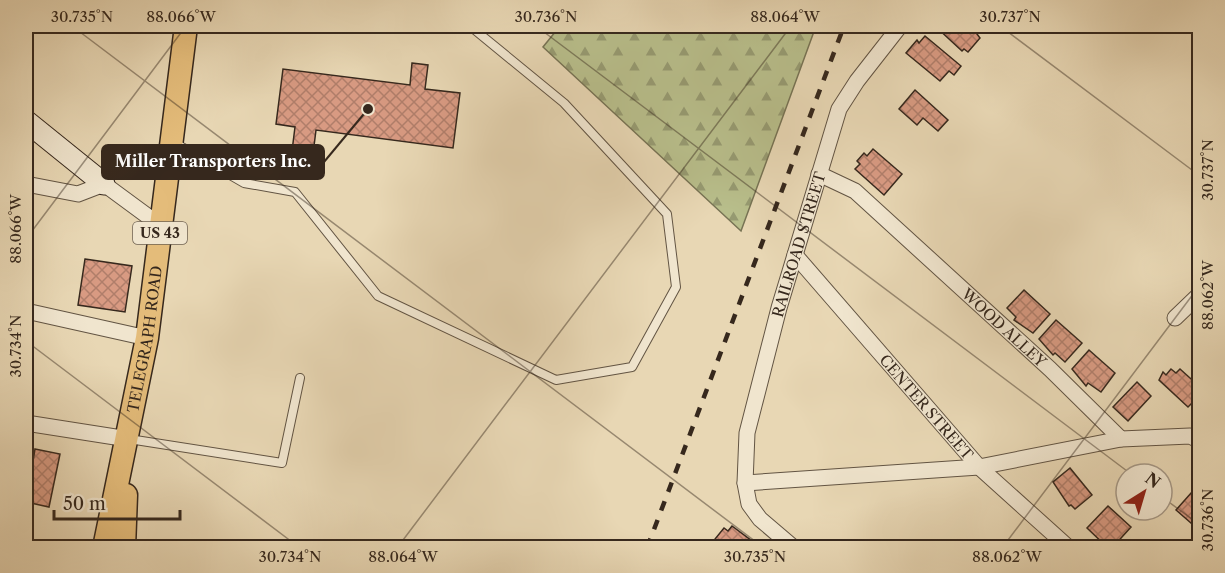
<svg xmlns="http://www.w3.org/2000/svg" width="1225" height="573" viewBox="0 0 1225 573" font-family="'Libre Caslon Text',serif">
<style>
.forest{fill:url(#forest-firs);stroke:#777354;stroke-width:1.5}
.building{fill:url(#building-cross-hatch);stroke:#36281d;stroke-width:1.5}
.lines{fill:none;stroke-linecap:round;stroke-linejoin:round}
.lane-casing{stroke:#625443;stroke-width:10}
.street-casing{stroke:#625443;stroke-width:17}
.secondary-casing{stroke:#36281d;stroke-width:23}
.primary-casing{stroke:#36281d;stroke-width:25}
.lane{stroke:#f0e5ce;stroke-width:8}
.street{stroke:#f0e5ce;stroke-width:15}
.secondary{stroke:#f0e5ce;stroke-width:21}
.primary{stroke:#e4bc7a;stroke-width:22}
.rail{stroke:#36281d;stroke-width:4.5;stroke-dasharray:10 10;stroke-linecap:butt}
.ticks{fill:none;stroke:#36281d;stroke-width:1.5;stroke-opacity:0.45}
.labels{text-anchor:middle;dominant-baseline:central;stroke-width:5;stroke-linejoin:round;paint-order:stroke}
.shield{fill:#f0e5ce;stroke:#6e6152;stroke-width:1.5}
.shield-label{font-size:14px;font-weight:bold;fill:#36281d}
.street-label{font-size:15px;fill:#36281d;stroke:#f0e5ce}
.leader{fill:none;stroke:#36281d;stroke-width:2}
.callout-dot{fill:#36281d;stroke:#f0e5ce;stroke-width:2}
.callout{fill:#36281d;stroke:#36281d;stroke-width:2}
.callout-label{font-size:16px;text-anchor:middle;font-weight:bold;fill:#fff}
.neatline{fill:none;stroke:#36281d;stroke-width:2}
.ticks-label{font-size:15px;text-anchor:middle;fill:#36281d}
</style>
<defs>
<pattern id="forest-firs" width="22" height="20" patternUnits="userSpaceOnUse" patternTransform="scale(1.5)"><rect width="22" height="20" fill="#b8be8b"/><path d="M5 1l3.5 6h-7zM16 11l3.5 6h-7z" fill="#969a71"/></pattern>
<pattern id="building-cross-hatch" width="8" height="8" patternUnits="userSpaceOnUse" patternTransform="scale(1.5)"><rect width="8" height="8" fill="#d89a82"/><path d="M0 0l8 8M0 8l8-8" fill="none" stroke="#b07e6a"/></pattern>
</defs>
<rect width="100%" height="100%" fill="#e8d7b4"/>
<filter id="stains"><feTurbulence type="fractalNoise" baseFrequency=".00333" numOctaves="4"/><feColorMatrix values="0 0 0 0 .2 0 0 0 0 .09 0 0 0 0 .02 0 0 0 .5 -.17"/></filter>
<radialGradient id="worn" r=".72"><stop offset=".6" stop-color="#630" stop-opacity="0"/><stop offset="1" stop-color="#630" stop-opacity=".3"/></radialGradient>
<path class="forest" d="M560,26H816L741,231L543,47Z"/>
<path class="building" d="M935,26H971L980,38L968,52L964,49L962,51Z
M925,36L961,66L954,75L949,71L940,81L906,53L917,40L919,43Z
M412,63L428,65L425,89L460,93L453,148L316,130L311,170L290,167L295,127L276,124L283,69L410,85Z
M915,90L948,120L938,131L923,118L917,125L899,109Z
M873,149L902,174L884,195L855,169L860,164L857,161L864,153L867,156Z
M85,259L132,266L125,312L78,305Z
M1024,290L1050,314L1033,333L1014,320L1016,317L1007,308Z
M1056,320L1082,343L1065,362L1055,353L1053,355L1039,339Z
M1089,350L1115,373L1101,392L1088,383L1086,386L1072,369Z
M1171,369L1176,373L1180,369L1200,387V395L1188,407L1159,380L1163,372L1166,375Z
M1137,382L1151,396L1128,421L1113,407Z
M35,449L60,454L49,507L26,502Z
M1070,468L1092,495L1075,509L1071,505L1069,506L1053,482Z
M1200,483V529L1199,530L1176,510Z
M1108,506L1131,527L1112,548H1108L1087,528Z
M732,526L752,541L747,548H714L719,542L715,539L724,528L728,531Z"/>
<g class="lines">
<g class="lane-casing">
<path id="lane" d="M175,143L244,183L295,192L378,296L556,380L632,367L676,287L667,214L564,103L470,26
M129,439L282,463L300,378"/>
</g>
<g class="street-casing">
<g id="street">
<path id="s1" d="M819,174L855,191L1050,369L1121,439L1190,436L1200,441"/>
<path d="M26,184L78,194L104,184L161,226"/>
<path id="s2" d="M795,255L979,467L1069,548"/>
<path d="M26,311L147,338"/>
<path d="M1175,318L1200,294"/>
<path d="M26,423L128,439"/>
<path d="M745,483L979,467L1121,439"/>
<path id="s3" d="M794,548L760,519L749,504L745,483L747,433L779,308L839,109L857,81L900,26"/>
</g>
</g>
<g class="secondary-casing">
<path id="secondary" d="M26,121L104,184"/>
</g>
<g class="primary-casing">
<g id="primary">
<path id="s4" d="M104,548L147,338L186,26"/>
<path d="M124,548L126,495"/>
</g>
</g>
<use href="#lane" class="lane"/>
<use href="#street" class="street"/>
<use href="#secondary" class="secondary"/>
<use href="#primary" class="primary"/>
<path class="rail" d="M647,548L844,26"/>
</g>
<path class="ticks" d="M72,26L764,548M536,26L1131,474M1000,26L1200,176M26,239L186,26M26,341L300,548M1162,497L1200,525M397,548L791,26M1002,548L1200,285"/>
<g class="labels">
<rect class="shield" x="133" y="222" width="54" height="22" rx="4.5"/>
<g class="shield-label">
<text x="160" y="233">US 43</text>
</g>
<g class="street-label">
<text stroke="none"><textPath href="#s3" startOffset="330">RAILROAD STREET</textPath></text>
<text stroke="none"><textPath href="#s1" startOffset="242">WOOD ALLEY</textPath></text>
<text stroke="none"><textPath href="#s4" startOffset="213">TELEGRAPH ROAD</textPath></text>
<text stroke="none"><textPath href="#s2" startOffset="201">CENTER STREET</textPath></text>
</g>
</g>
<path class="leader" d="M368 109L324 162"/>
<circle class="callout-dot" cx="368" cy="109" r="6"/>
<rect class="callout" x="102" y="145" width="222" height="34" rx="6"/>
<g class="callout-label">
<text x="213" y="167">Miller Transporters Inc.</text>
</g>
<rect width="1225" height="573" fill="none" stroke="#e8d7b4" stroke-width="66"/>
<g transform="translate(1144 492) rotate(37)"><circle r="28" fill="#f0e5ce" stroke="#a69987" stroke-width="1.5"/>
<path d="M0-4.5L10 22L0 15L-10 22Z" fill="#8f2418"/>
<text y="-9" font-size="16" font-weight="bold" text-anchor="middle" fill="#36281d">N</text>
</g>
<path d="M54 510v9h126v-9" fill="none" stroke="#36281d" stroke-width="3"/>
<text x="63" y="510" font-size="18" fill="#36281d" stroke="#f0e5ce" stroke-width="4.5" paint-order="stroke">50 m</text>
<rect x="33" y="33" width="1159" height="507" class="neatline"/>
<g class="ticks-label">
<text x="82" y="22">30.735°N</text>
<text x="181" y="22">88.066°W</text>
<text x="546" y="22">30.736°N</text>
<text x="785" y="22">88.064°W</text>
<text x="1010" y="22">30.737°N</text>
<text transform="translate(1208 170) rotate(-90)" y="5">30.737°N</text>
<text transform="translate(16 229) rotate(-90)" y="5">88.066°W</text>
<text transform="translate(1208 295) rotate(-90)" y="5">88.062°W</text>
<text transform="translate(16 346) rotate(-90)" y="5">30.734°N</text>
<text transform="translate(1208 520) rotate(-90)" y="5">30.736°N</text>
<text x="290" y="562">30.734°N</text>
<text x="403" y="562">88.064°W</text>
<text x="755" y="562">30.735°N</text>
<text x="1007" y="562">88.062°W</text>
</g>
<rect width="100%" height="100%" filter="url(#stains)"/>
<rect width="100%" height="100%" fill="url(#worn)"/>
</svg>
